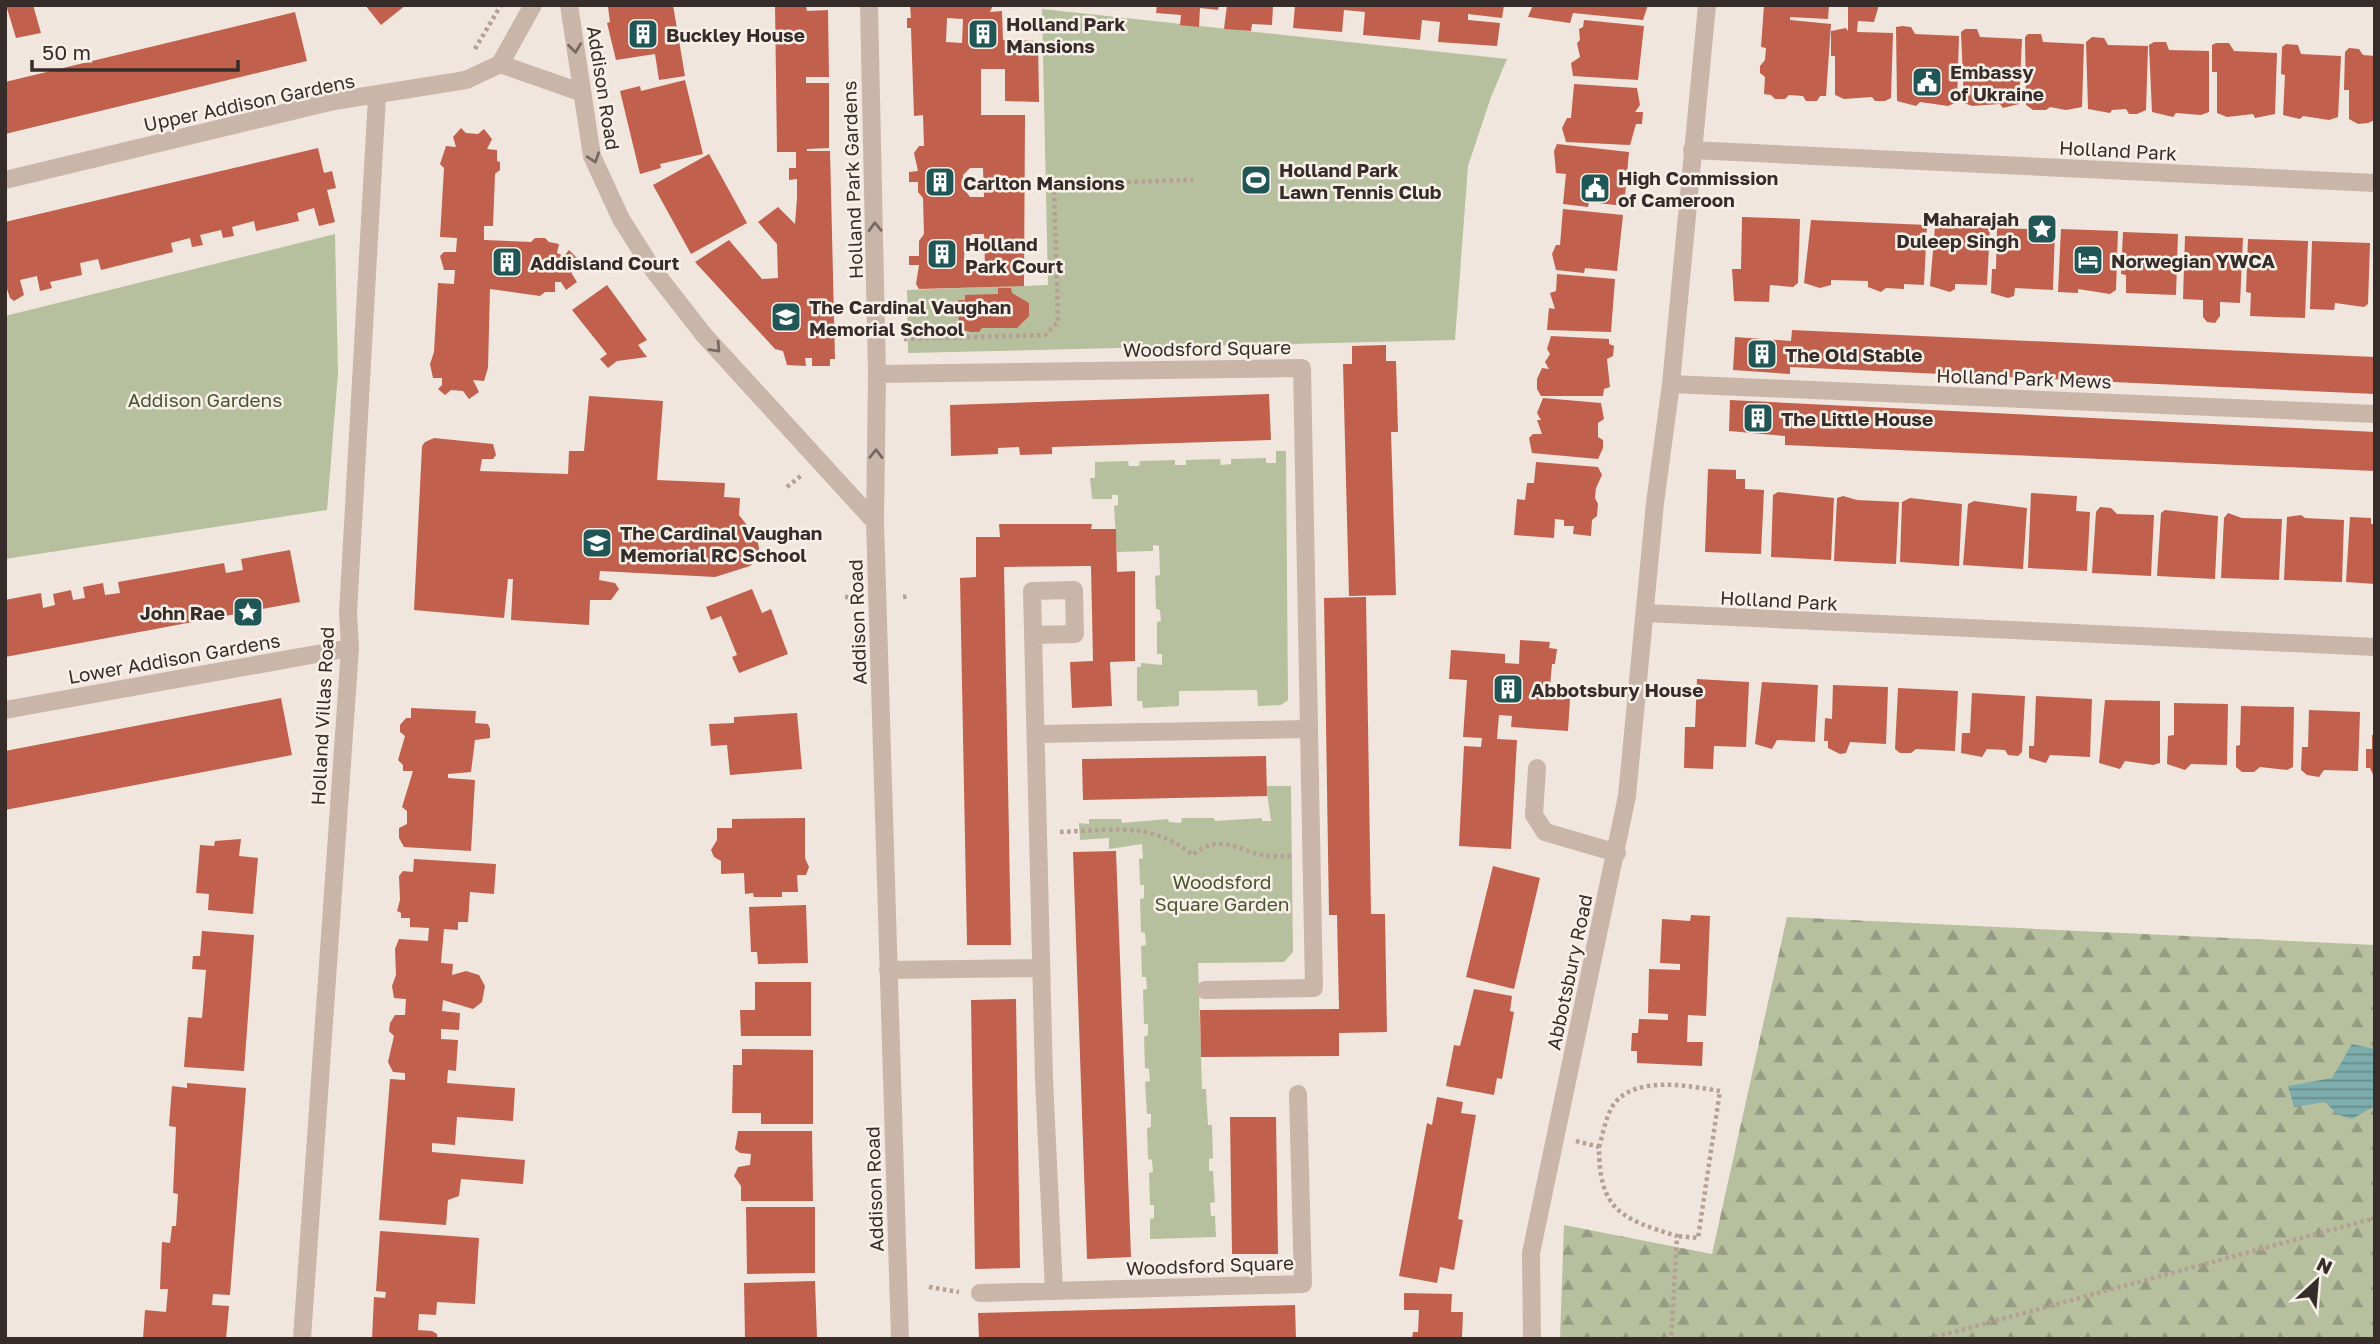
<svg xmlns="http://www.w3.org/2000/svg" width="2380" height="1344" viewBox="0 0 2380 1344" font-family="'Golos Text',sans-serif">
<style>
.forest{fill:url(#forest-firs)}
.garden{fill:#b6c09e}
.water{fill:url(#water-rules)}
.building{fill:#c1604c;fill-rule:evenodd}
.lines{fill:none;stroke-linecap:round;stroke-linejoin:round}
.path{stroke:#b5a094;stroke-width:4.5;stroke-dasharray:3.5 3.5;stroke-linecap:butt}
.minor{stroke:#c9b6a9;stroke-width:18}
.oneway{stroke:#786a63}
.labels{text-anchor:middle;dominant-baseline:central;stroke-width:5;stroke-linejoin:round;paint-order:stroke}
.poi-label{font-size:19px;font-weight:bold;fill:#362c29;stroke:#f9f1e9;text-anchor:start}
.street-label{font-size:19px;fill:#362c29;stroke:#f9f1e9}
.park-label{font-size:19px;fill:#48542e;stroke:#f9f1e9}
</style>
<defs>
<pattern id="forest-firs" width="22" height="20" patternUnits="userSpaceOnUse" patternTransform="scale(1.75)"><rect width="22" height="20" fill="#b6c09e"/><path d="M5 1l3.5 6h-7zM16 11l3.5 6h-7z" fill="#959c81"/></pattern>
<pattern id="water-rules" width="6" height="5" patternUnits="userSpaceOnUse" patternTransform="scale(1.75)"><rect width="6" height="5" fill="#7dadac"/><path d="M0 2.5h6" fill="none" stroke="#678d8c"/></pattern>
</defs>
<rect width="100%" height="100%" fill="#f1e6dd"/>
<path class="forest" d="M1787,917L2375,945V1339H1560L1564,1225L1712,1254Z"/>
<path class="garden" d="M1042,9L1507,59L1491,97L1468,166L1455,340L908,353L907,290L1048,285Z
M335,234L338,373L327,510L5,559V316Z
M1276,451H1286L1288,700L1281,705L1258,706L1257,690L1179,691V706L1143,708L1142,701H1137V667H1141V663L1162,665V654H1157V622L1161,621L1160,610L1156,609L1155,576L1160,575L1159,546L1153,545V551L1117,552L1114,506L1118,505V495H1112V499H1092L1090,478H1095V462L1128,461L1129,466H1139L1140,461L1175,460V465H1186V460L1220,459L1221,465L1231,464V459L1266,458V463H1276Z
M1266,786H1291L1293,952L1284,962L1198,963L1202,1089H1206L1208,1125H1212L1213,1158L1209,1159V1171H1213L1215,1202L1210,1203L1211,1216H1215L1216,1237L1150,1239V1219L1154,1218V1205H1150L1149,1173L1153,1172L1152,1160L1148,1159L1147,1128L1151,1127V1114H1147L1145,1082L1150,1081L1149,1069L1145,1068L1144,1037L1148,1035V1024H1144L1143,990L1147,989L1146,977H1142L1141,946L1146,945L1145,933L1141,932L1140,899L1144,898V885H1140L1139,859L1143,858L1142,844L1109,849V838L1080,840L1079,823L1089,824V819H1121L1122,823L1168,819L1169,822L1181,823L1182,818H1214L1215,821L1262,818V821H1271Z"/>
<path class="water" d="M2352,1044L2375,1049V1106L2352,1119L2337,1114L2325,1102L2294,1107L2288,1086L2332,1078Z"/>
<path class="building" d="M6,5H33L41,33L16,38Z
M365,5H406L381,25Z
M618,5H673L685,76L659,80L655,54L616,60L607,23L610,22L608,7Z
M775,5H806L807,11L828,10L829,77H806V83H829V148L807,149V151H830L835,359H830V366H812V358H805L806,366L787,365L783,351L775,349L695,262L729,240L762,279L778,278L777,244L758,222L778,207L795,224L797,198V179L789,180V168H796V152H777Z
M910,5H993L990,12L1002,11L1003,40L1038,41L1039,102L1005,101V69H981V115H1025L1024,286L919,289L916,284L919,265H909V256H919V241L924,234L923,198L918,192V182H909V172L918,171L914,153L919,146H924L923,115L914,116L911,28H907V18H911ZM947,18L963,19L962,43L946,42ZM970,168H983L984,197H970L964,189L963,175ZM972,234H984L985,266H970L964,258L965,242Z
M1157,5H1219L1218,10L1200,8L1199,27L1180,25L1181,15L1156,13Z
M1227,5H1273L1272,25L1252,24L1251,31L1224,29Z
M1295,5H1504L1502,18L1468,14V20L1500,23L1497,46L1438,42L1440,22L1422,20L1420,40L1363,35L1365,12L1344,10L1342,32L1293,28Z
M1533,5H1648L1643,20L1573,13L1570,23L1528,17Z
M1764,5H1829L1828,19L1790,17V20L1831,24L1826,96H1820L1817,101H1806L1803,96L1789,95L1785,99H1775L1771,95L1764,94L1765,77L1760,73V66L1765,60L1766,48L1761,47Z
M1848,5H1879L1874,22L1858,21L1857,32L1893,33L1891,98L1885,101H1875L1872,97L1844,99L1835,95V56H1831V31L1846,28L1848,31Z
M295,12L307,61L5,134V82Z
M1584,20L1644,26L1638,80L1573,76L1571,63L1580,57L1577,43L1580,40L1579,29L1583,27Z
M1902,26L1911,27L1915,34L1959,36L1957,102L1948,106L1920,102L1916,106L1897,101L1896,27Z
M1965,29H1977L1980,37L2022,39L2019,104L2003,108L2000,104L1972,106L1964,103L1961,32Z
M2028,34H2041L2043,42L2084,44L2082,107L2066,110L2050,107L2046,110H2033L2026,105L2025,37Z
M2092,37L2104,38L2108,45L2148,46L2146,110L2137,114H2129L2126,109L2112,110L2110,113L2088,109L2086,42Z
M2154,42H2166L2169,50L2209,51V112L2201,115L2176,113L2173,117L2152,112L2149,45Z
M2216,43H2229L2234,51L2277,53L2275,114L2255,118L2253,114L2227,117L2217,113V72H2212V45Z
M2286,44L2298,45L2301,54L2341,56L2338,117L2329,120L2303,116L2300,119L2283,115L2285,75L2281,74L2282,47Z
M2349,48L2359,49L2363,55L2375,56V120L2368,123L2358,124L2349,119V90H2344L2345,52Z
M685,80L703,154L660,164L661,168L640,174L620,91L640,86L641,91Z
M1574,84L1637,88L1640,105L1635,112H1643L1642,124H1636L1630,145L1566,142L1562,128L1567,118H1571Z
M461,128L466,133L478,134L484,129L492,139L487,149L497,150V161L500,162V170L495,174L493,226H484V240L531,242L535,238H545L549,242L559,244L557,253L564,256L569,250L578,259L572,265V274L577,282L566,290L561,282H555V292H545L540,296L490,289L488,368L484,381L473,380L479,392L469,399L463,391L451,390L445,395L438,389L442,385V378H433L430,364L434,352L438,283L454,284L455,270H444L440,256L444,252H456L457,238L440,237L444,168L440,164L446,146L456,147L453,137Z
M1557,144L1629,152L1624,206L1589,202L1588,207L1563,204L1566,174L1556,173L1554,151Z
M318,148L324,173L332,171L336,188L327,190L335,222L319,226L314,208L297,213L299,221L256,231L254,221L232,227L234,236L223,238L221,230L200,235L203,245L192,247L190,238L171,243L173,252L101,270L98,259L80,263L82,275L50,282L52,288L40,291L37,276L20,280L24,295L14,301L10,298L5,283V222Z
M709,154L747,223L691,254L653,185Z
M1563,209L1623,215L1617,271L1585,268L1584,273L1556,270L1552,254L1556,245H1560Z
M1742,217L1800,219L1798,283L1793,287L1770,285L1769,302L1734,301L1732,269H1741Z
M1811,220L1927,225L1924,285L1904,284V289L1886,288L1881,292L1868,287V281L1831,280V285L1820,288L1804,283Z
M1935,226L1990,228L1987,285L1955,284V289L1950,292L1930,286Z
M1997,228L2055,230L2053,290L2015,288L2014,296L2008,298L1991,293L1992,269H1996Z
M2061,229L2118,231L2116,290L2110,294L2078,289V293L2058,292Z
M2123,232L2178,234L2176,295L2126,293V275L2121,274Z
M2185,236L2243,238L2240,303L2220,302V316L2215,323L2207,322L2203,317V300L2183,299Z
M2248,239L2308,241L2305,318L2250,316L2251,293L2246,292Z
M2312,241L2370,243L2368,304L2364,307L2335,303L2334,310L2310,309Z
M1557,274L1615,279L1611,332L1547,330L1549,308L1555,309L1550,293L1556,291Z
M607,285L647,340L638,345L647,357L617,361L608,368L600,359L607,354L572,310Z
M998,288H1011L1012,293L1029,303V316L1017,328H982L979,332H971L959,329L958,300H965V295L998,294Z
M1792,330L2375,357V394L1790,367V374L1733,370L1735,337L1791,341Z
M1551,336L1609,339V344L1614,346L1613,356L1607,359L1610,387L1604,389L1603,396H1541L1537,389V379L1542,368L1549,369L1545,362L1550,354L1547,349Z
M1386,345V361H1396L1398,432H1391L1396,595L1349,596L1343,364H1352V346Z
M1269,394L1271,440L1052,447V454L1020,455L1019,447L998,448V454L951,456L950,405Z
M589,396L663,401L657,480L725,483L724,497L740,498L739,515L757,538L760,553L757,560L750,566L715,577L600,571L599,580L615,583L619,589L611,600H590L589,625L511,620L513,579H508L504,618L414,610L422,446L425,442L434,438L493,444L496,455L493,459H482L480,471L568,474L569,451H584Z
M1543,398L1601,403L1604,419L1598,423V437L1603,440V448L1598,459L1532,453L1529,438L1533,434H1542L1537,420H1541L1537,413Z
M1730,400L2375,432V471L1785,445V436L1729,431Z
M1536,462L1598,467L1602,475L1596,488L1595,498L1598,504L1597,516L1592,520L1591,536L1573,534L1574,526H1564V520L1555,519L1554,538L1514,535L1517,499L1525,500L1527,483H1534Z
M1708,469L1736,470V479H1745V489L1764,490L1761,554L1705,552Z
M1778,492L1834,498L1831,560L1771,557L1773,495Z
M2031,493L2077,496L2076,511L2090,512L2087,571L2028,568Z
M1843,496L1857,500L1899,502L1896,564L1834,561L1837,498Z
M1910,498L1962,504L1959,566L1900,562L1902,502Z
M1974,501L2027,508L2023,569L1963,565L1968,504Z
M2100,507L2111,508L2117,514L2154,515L2151,576L2092,573L2096,512Z
M2165,510L2218,516L2215,579L2157,576L2161,513Z
M2228,513L2242,518L2282,519L2279,580L2221,578L2224,518Z
M2301,515L2305,518L2344,520L2342,582L2284,580L2287,517Z
M2350,517L2371,518V524H2375V584L2346,582Z
M999,524H1092L1091,529H1116L1117,572L1135,571V661L1110,662L1112,706L1072,708L1070,662L1093,661L1091,566L1004,567L1011,945H967L960,578L976,577V537H1000Z
M290,550L300,602L5,657V600L41,593L43,608L55,605L53,594L71,590L73,600L85,598L83,587L103,583L105,595L120,593L118,582L224,563L226,573L243,570L241,559Z
M752,589L762,613L771,609L788,654L739,673L732,657L737,655L721,616L711,620L706,607Z
M1366,597L1371,914H1385L1387,1032L1339,1033V1056L1201,1057L1200,1010L1339,1009L1337,915H1329L1324,598Z
M1520,640L1550,642L1549,648L1557,649L1555,664H1552L1549,698L1570,699L1568,731L1511,727L1512,716L1499,715L1497,739L1517,740L1511,849L1459,846L1464,746L1481,747L1482,738L1463,737L1467,680L1449,679L1451,650L1505,654V663L1519,664Z
M1697,679L1749,682L1746,747L1714,746L1713,769L1684,768L1685,727H1695Z
M1762,682L1818,685L1815,742L1777,740L1772,749L1755,744Z
M1833,685L1888,687L1886,744L1850,742L1846,753L1840,754L1828,748V741H1824L1825,718L1832,719Z
M1898,688L1958,691L1955,751L1916,749L1911,753H1900L1895,749Z
M1972,693L2025,696L2022,752L2018,756L2008,755L2005,750L1987,749L1982,757L1961,753L1962,733H1970Z
M2036,696L2092,699L2090,757L2050,755L2046,763L2029,758V746H2034Z
M281,698L292,755L5,810V751Z
M2105,700L2160,701V763L2153,765L2125,761L2120,769L2099,763Z
M2174,703L2228,704L2227,765L2191,764L2185,770L2167,764L2168,736L2174,735Z
M2241,706L2294,707L2293,767L2287,770L2260,767L2254,772H2242L2236,767V746L2240,745Z
M411,708L476,711L475,723L488,724L490,729V738L475,740L471,772L448,774V778L475,780L471,851L404,847L399,838V828L407,824V811L402,807L413,771H403V765L398,760L405,736L400,732V725L406,718H411Z
M2309,710L2360,712L2358,771L2324,770L2319,777L2307,775L2301,770L2302,747H2308Z
M797,713L802,769L730,775L727,745L711,746L709,724L734,723V717Z
M2372,735H2375V779L2370,768H2366V749H2372Z
M1266,756L1267,796L1083,800L1082,759Z
M805,818V858L809,867L806,875H797L798,892H782V897H754L753,893L745,894L744,873L721,874V861L714,857L711,850L717,840V828H732V819Z
M241,839L239,856L258,858L253,914L208,910L209,894L196,893L200,845L214,846L215,841Z
M1116,851L1131,1257L1087,1259L1073,852Z
M414,859L496,864L494,894L470,892L468,922H458V930L444,929L441,963L453,964L452,975L466,971L479,975L485,986L482,1002L473,1009L443,1000L442,1011L460,1013L459,1030L441,1029V1039L458,1040L456,1071L448,1070L447,1083L515,1088L513,1121L457,1117L455,1145L432,1143V1152L525,1160L523,1184L461,1179L459,1196L448,1200L446,1225L379,1220L390,1079L405,1080V1073L393,1072L388,1062L394,1036L389,1031L390,1023L395,1015H405L406,999L394,998L392,986L396,975L395,949L399,939L428,941L429,928L410,927V918H401V913L397,911L400,900L399,876L403,871L413,872Z
M1493,866L1540,878L1514,989L1466,977Z
M806,905L808,963L758,964L757,952H751L749,907Z
M1691,915L1710,916L1706,1016L1688,1015L1687,1042H1703L1702,1066L1637,1063V1051H1631L1632,1033H1638L1639,1019L1668,1020V1014L1648,1013L1649,969L1680,970V964L1660,963L1662,919L1690,921Z
M202,931L254,935L244,1071L184,1067L188,1017L202,1018L206,970L192,969L193,956H200Z
M755,982H811V1036H741L740,1010H755Z
M1474,989L1512,996L1510,1011L1514,1012L1502,1079L1497,1078L1494,1095L1446,1086L1454,1045L1460,1046Z
M1016,999L1020,1268L975,1269L971,1000Z
M742,1049L813,1050V1124H761V1113H732L733,1065H742Z
M187,1083L246,1088L230,1295L213,1294L212,1305L229,1306L226,1339H143L145,1310L166,1312L168,1289H160L162,1242L170,1243L172,1226H176L178,1194L173,1193L176,1127L169,1126L172,1086L187,1088Z
M1437,1097L1463,1102L1461,1113L1476,1115L1458,1219L1463,1220L1454,1270L1440,1267L1437,1283L1399,1276L1427,1123L1432,1125Z
M1230,1117H1276L1278,1254H1232Z
M738,1131H812L813,1201H741V1186L734,1176L738,1167L750,1165L751,1154L740,1153L735,1149Z
M746,1207H815V1273L747,1274Z
M380,1231L479,1238L475,1304L437,1302L436,1315L419,1314L418,1330L432,1331L437,1334V1339H372L374,1297L385,1298L386,1292L376,1291Z
M815,1281L817,1338L745,1339L744,1283Z
M1404,1293L1452,1294L1451,1312H1463L1462,1339H1412L1413,1332H1418L1419,1310H1404Z
M1295,1305L1296,1339H979L978,1313Z"/>
<g class="lines">
<path class="path" d="M475,49L501,5
M904,339L1045,335L1058,322L1054,184L1193,180
M787,487L803,474
M845,597H854
M903,597L909,596
M1060,832C1112,830 1150,821 1193,855C1218,833 1235,849 1262,855C1271,857 1281,856 1291,856
M1576,1141L1599,1147C1599,1210 1621,1219 1677,1236L1671,1339
M1599,1147C1603,1134 1606,1115 1614,1104C1636,1075 1689,1086 1720,1091L1698,1238L1677,1236
M929,1287L959,1292
M1928,1339L2375,1218"/>
<path class="minor" d="M569,5L592,156L621,219L654,271L704,335L875,522
M869,5L877,374L875,522L900,1339
M500,64L580,92
M1692,150L2375,183
M5,180L334,101L466,80L500,64L533,5
M877,374L1302,368L1314,988L1205,990
M1671,384L2375,414
M1646,613L2375,647
M1033,635L1075,634L1074,590L1032,591L1044,1079L1054,1291
M5,710L350,648
M1036,734L1308,729
M1537,768L1534,815L1545,832L1617,853
M888,970L1041,968
M980,1293L1303,1284L1298,1094
M302,1339L350,648L348,613L377,96
M1532,1339L1531,1253L1627,796L1655,503L1671,384L1707,5"/>
</g>
<defs><path id="oneway-chevron" d="M-2-3.5L2.5 0L-2 3.5" fill="none" stroke-width="1.6" stroke-linecap="round" stroke-linejoin="round" transform="scale(1.75)"/></defs>
<g class="oneway">
<use href="#oneway-chevron" transform="translate(575 48) rotate(83)"/>
<use href="#oneway-chevron" transform="translate(594 158) rotate(71)"/>
<use href="#oneway-chevron" transform="translate(875 227) rotate(-92)"/>
<use href="#oneway-chevron" transform="translate(716 348) rotate(47)"/>
<use href="#oneway-chevron" transform="translate(876 454) rotate(-89)"/>
</g>
<defs>
<g id="building-square" transform="scale(1.575)"><rect x="-9" y="-9" width="18" height="18" rx="4" fill="#205656" stroke="#f9f1e9"/><path d="M-4-6H4V6H1V3H-1V6H-4ZM-2.5-4.3h1.7v1.8h-1.7ZM.8-4.3h1.7v1.8H.8ZM-2.5-1h1.7V.8h-1.7ZM.8-1h1.7V.8H.8Z" fill="#fff"/></g>
<g id="civic-square" transform="scale(1.575)"><rect x="-9" y="-9" width="18" height="18" rx="4" fill="#205656" stroke="#f9f1e9"/><path d="M-.6-6.5H3V-4.5H.6V-3L4-1V1h2V6H-6V1h2V-1L-.6-3ZM-1.2 2.5V6h2.4V2.5Z" fill="#fff"/></g>
<g id="stadium-square" transform="scale(1.575)"><rect x="-9" y="-9" width="18" height="18" rx="4" fill="#205656" stroke="#f9f1e9"/><path d="M0-5a6.5 5 0 1 0 0 10a6.5 5 0 1 0 0-10ZM-3.5-1.8h7v3.6h-7Z" fill="#fff"/></g>
<g id="sight-square" transform="scale(1.575)"><rect x="-9" y="-9" width="18" height="18" rx="4" fill="#205656" stroke="#f9f1e9"/><path d="M0-6L1.8-2.2L6-1.7L2.9 1.2L3.7 5.4L0 3.3L-3.7 5.4L-2.9 1.2L-6-1.7L-1.8-2.2Z" fill="#fff"/></g>
<g id="hotel-square" transform="scale(1.575)"><rect x="-9" y="-9" width="18" height="18" rx="4" fill="#205656" stroke="#f9f1e9"/><path d="M-6-4.5h1.5V1H6V5H4.5V3h-9V5H-6ZM-4 0a1.8 1.8 0 1 1 3.6 0ZM.5 0V-2.5h3Q6-2.5 6 0Z" fill="#fff"/></g>
<g id="school-square" transform="scale(1.575)"><rect x="-9" y="-9" width="18" height="18" rx="4" fill="#205656" stroke="#f9f1e9"/><path d="M0-5L7-2L0 1L-7-2ZM-4 1L0 2.5L4 1V4Q0 6-4 4Z" fill="#fff"/></g>
</defs>
<g fill-rule="evenodd">
<use href="#building-square" x="643" y="34"/>
<use href="#building-square" x="983" y="34"/>
<use href="#civic-square" x="1927" y="82"/>
<use href="#stadium-square" x="1256" y="180"/>
<use href="#building-square" x="940" y="182"/>
<use href="#civic-square" x="1595" y="188"/>
<use href="#sight-square" x="2042" y="229"/>
<use href="#building-square" x="942" y="254"/>
<use href="#hotel-square" x="2088" y="260"/>
<use href="#building-square" x="507" y="262"/>
<use href="#school-square" x="786" y="317"/>
<use href="#building-square" x="1762" y="354"/>
<use href="#building-square" x="1758" y="418"/>
<use href="#school-square" x="597" y="543"/>
<use href="#sight-square" x="248" y="612"/>
<use href="#building-square" x="1508" y="689"/>
</g>
<g class="labels">
<g class="poi-label">
<text x="1006" y="23">Holland Park<tspan x="1006" dy="22">Mansions</tspan></text>
<text x="666" y="34">Buckley House</text>
<text x="1950" y="71">Embassy<tspan x="1950" dy="22">of Ukraine</tspan></text>
<text x="1279" y="169">Holland Park<tspan x="1279" dy="22">Lawn Tennis Club</tspan></text>
<text x="1618" y="177">High Commission<tspan x="1618" dy="22">of Cameroon</tspan></text>
<text x="963" y="182">Carlton Mansions</text>
<text x="2019" y="218" text-anchor="end">Maharajah<tspan x="2019" dy="22">Duleep Singh</tspan></text>
<text x="965" y="243">Holland<tspan x="965" dy="22">Park Court</tspan></text>
<text x="2111" y="260">Norwegian YWCA</text>
<text x="530" y="262">Addisland Court</text>
<text x="809" y="306">The Cardinal Vaughan<tspan x="809" dy="22">Memorial School</tspan></text>
<text x="1785" y="354">The Old Stable</text>
<text x="1781" y="418">The Little House</text>
<text x="620" y="532">The Cardinal Vaughan<tspan x="620" dy="22">Memorial RC School</tspan></text>
<text x="225" y="612" text-anchor="end">John Rae</text>
<text x="1531" y="689">Abbotsbury House</text>
</g>
<g class="street-label">
<text transform="translate(604 88) rotate(81)">Addison Road</text>
<text transform="translate(249 102) rotate(-12)">Upper Addison Gardens</text>
<text transform="translate(2118 150) rotate(3)">Holland Park</text>
<text transform="translate(852 180) rotate(-92)">Holland Park Gardens</text>
<text transform="translate(1207 348) rotate(-1)">Woodsford Square</text>
<text transform="translate(2024 378) rotate(2)">Holland Park Mews</text>
<text transform="translate(1779 600) rotate(3)">Holland Park</text>
<text transform="translate(857 622) rotate(-92)">Addison Road</text>
<text transform="translate(174 658) rotate(-10)">Lower Addison Gardens</text>
<text transform="translate(322 716) rotate(-87)">Holland Villas Road</text>
<text transform="translate(1569 972) rotate(-78)">Abbotsbury Road</text>
<text transform="translate(874 1189) rotate(-92)">Addison Road</text>
<text transform="translate(1210 1265) rotate(-2)">Woodsford Square</text>
</g>
<g class="park-label">
<text x="205" y="399">Addison Gardens</text>
<text x="1222" y="881">Woodsford<tspan x="1222" dy="22">Square Garden</tspan></text>
</g>
</g>
<rect width="2380" height="1344" fill="none" stroke="#362c29" stroke-width="14"/>
<g transform="translate(2317 1281) rotate(26)" stroke="#f9f1e9" stroke-width="5" paint-order="stroke">
<path d="M0-5L12 26L0 18L-12 26Z" fill="#362c29"/>
<text y="-10" font-size="19" font-weight="bold" text-anchor="middle" fill="#362c29">N</text>
</g>
<path d="M32 60v10h206v-10" fill="none" stroke="#362c29" stroke-width="3.5"/>
<text x="42" y="60" font-size="21" fill="#362c29" stroke="#f9f1e9" stroke-width="5" paint-order="stroke">50 m</text>
</svg>
